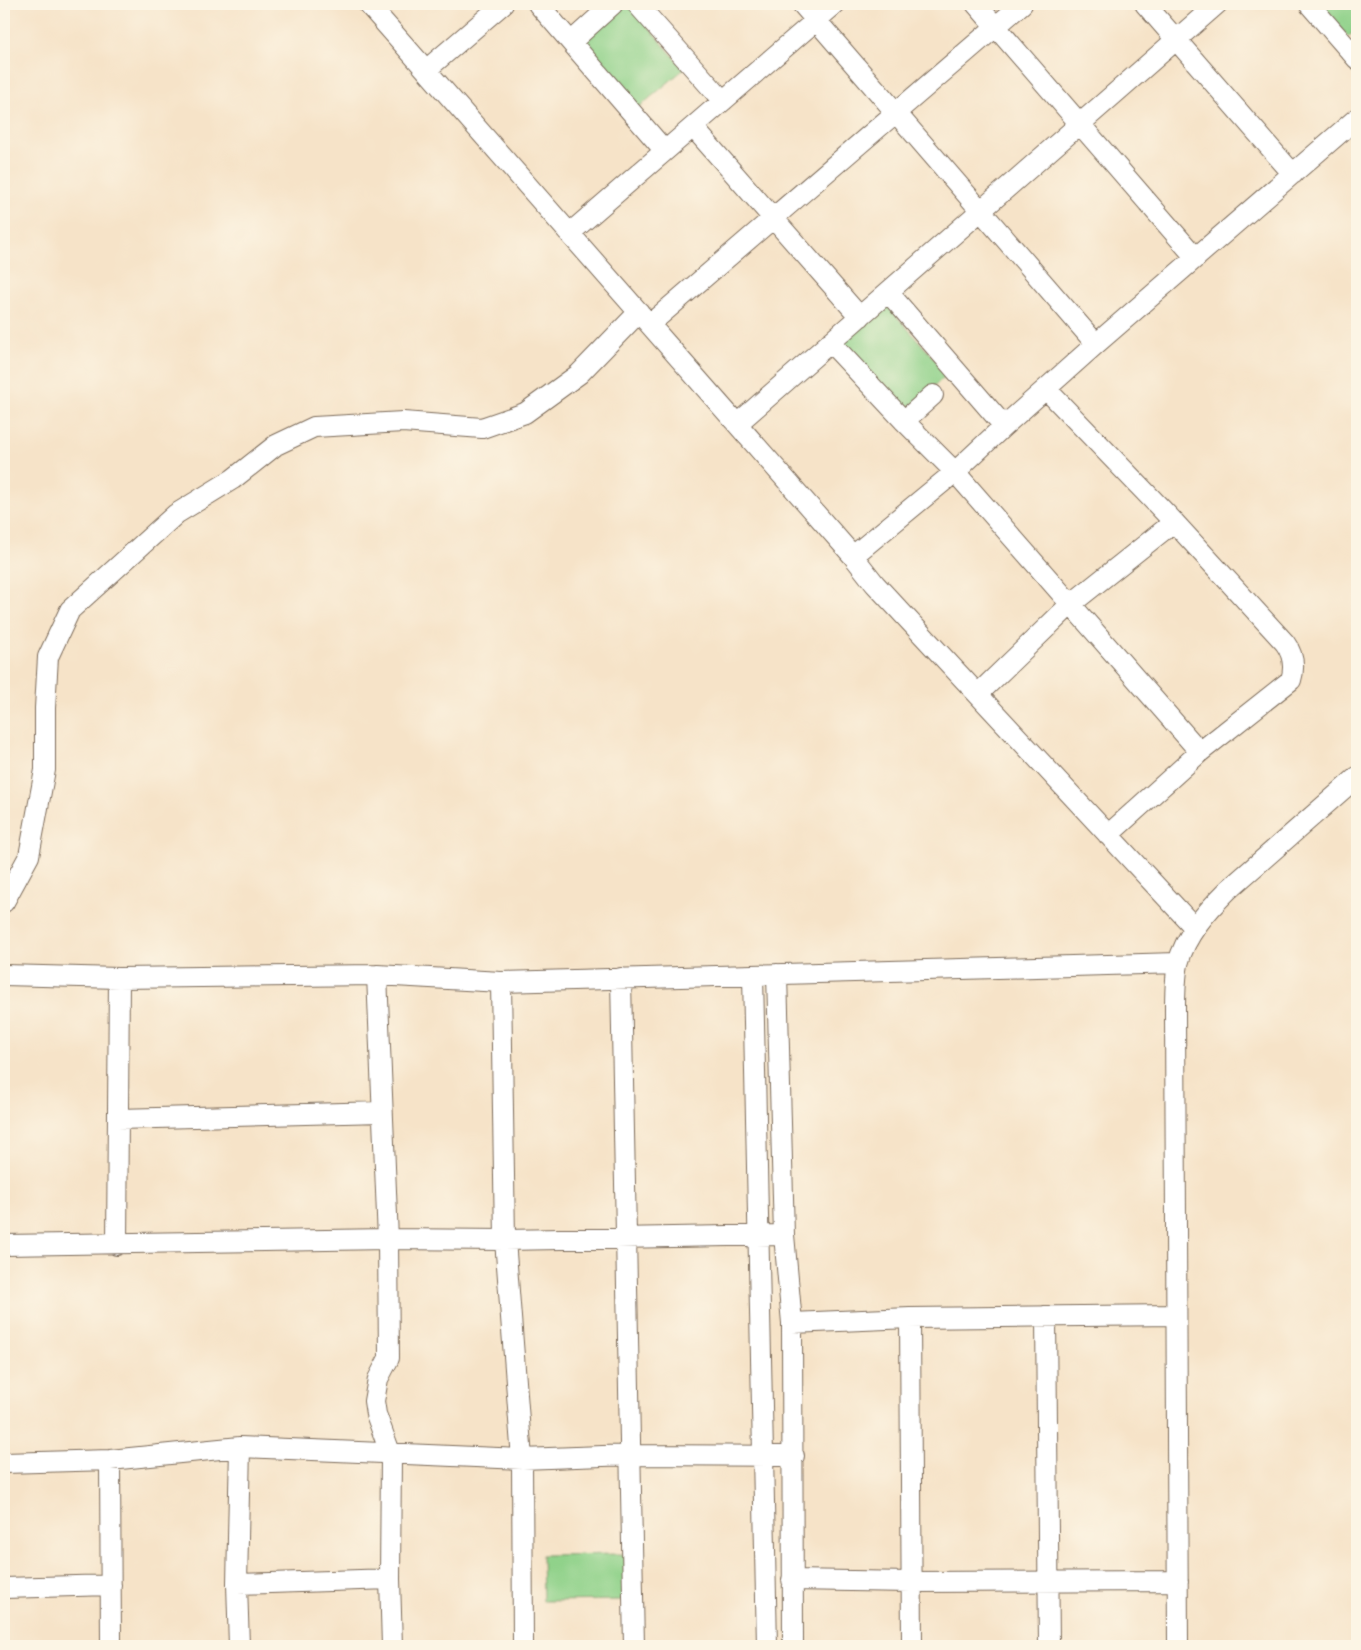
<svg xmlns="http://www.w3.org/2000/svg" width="1361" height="1650" viewBox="0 0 1361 1650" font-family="Caveat,sans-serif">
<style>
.green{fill:#90d28a;stroke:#667e54}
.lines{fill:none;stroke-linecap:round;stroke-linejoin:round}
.minor-casing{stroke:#7c6b5a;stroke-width:22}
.minor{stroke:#fff;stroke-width:20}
</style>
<rect width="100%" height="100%" fill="#fcf5e5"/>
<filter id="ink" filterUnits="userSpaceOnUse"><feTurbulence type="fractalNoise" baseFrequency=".02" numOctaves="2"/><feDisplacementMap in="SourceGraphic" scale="10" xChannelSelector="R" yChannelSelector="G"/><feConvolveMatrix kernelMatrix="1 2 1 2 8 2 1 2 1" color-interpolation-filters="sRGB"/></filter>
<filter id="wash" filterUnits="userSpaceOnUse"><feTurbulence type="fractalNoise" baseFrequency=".0096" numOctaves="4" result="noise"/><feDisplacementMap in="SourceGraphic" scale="20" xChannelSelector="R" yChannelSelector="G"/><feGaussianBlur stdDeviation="1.12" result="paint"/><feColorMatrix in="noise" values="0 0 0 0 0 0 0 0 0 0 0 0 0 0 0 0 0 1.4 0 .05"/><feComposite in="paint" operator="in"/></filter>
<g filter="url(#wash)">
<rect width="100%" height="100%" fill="#f6e3c8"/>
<path class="green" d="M622,4H629L684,69L638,108L579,41Z
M1319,4H1357V29L1348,37Z
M884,302L948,374L903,413L841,340Z
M625,1554L626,1600L543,1601L542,1555Z"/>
</g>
<g filter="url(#ink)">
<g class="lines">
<g class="minor-casing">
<path id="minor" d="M368,4L853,556L875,584L1195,928
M538,4L665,151
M637,4L723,101
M802,4L1096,344
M976,4L1196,258
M1145,4L1293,174
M1309,4L1357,59
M571,42L613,4
M426,70L503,4
M693,127L860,317
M570,233L835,4
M888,292L1004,426
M650,324L1022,4
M830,342L904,421L955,472L1200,752
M1046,389L1174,522L1285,643C1293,654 1295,667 1291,680L1200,752L1108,835
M904,421L933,395
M737,424L1217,4
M853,556L955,472L1004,426L1096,344L1357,118
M978,694L1071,604L1174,522
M4,902L29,856L45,770V708L48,657L70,610L176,514L233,479L276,445L314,427L403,422L482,428L525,413L579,374L639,312
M777,974L784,1235L792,1323L793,1646
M4,975L119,978L377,975L501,982L1178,963
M377,975L388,1239L389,1358L378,1379L374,1401L376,1414L391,1455L390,1579L392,1646
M753,975L767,1646
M621,978L634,1646
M501,982L505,1240L522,1459L523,1646
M118,1119L382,1112
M4,1245L388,1239L505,1240L784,1235
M117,1245L119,978
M1046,1316L1049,1646
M910,1318L912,1646
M792,1323L910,1318L1176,1315
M110,1460L111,1646
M4,1463L110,1460L240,1447L522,1459L630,1455L794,1456
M792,1580L911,1582L1178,1581
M237,1584L390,1579
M4,1588L111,1585
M239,1646L237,1584L240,1447
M1178,1646L1175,1011C1175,995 1175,979 1178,964C1185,935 1208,910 1228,890L1357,777"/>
</g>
<use href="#minor" class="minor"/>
</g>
</g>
<rect width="1361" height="1650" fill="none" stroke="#fcf5e5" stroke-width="20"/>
</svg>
